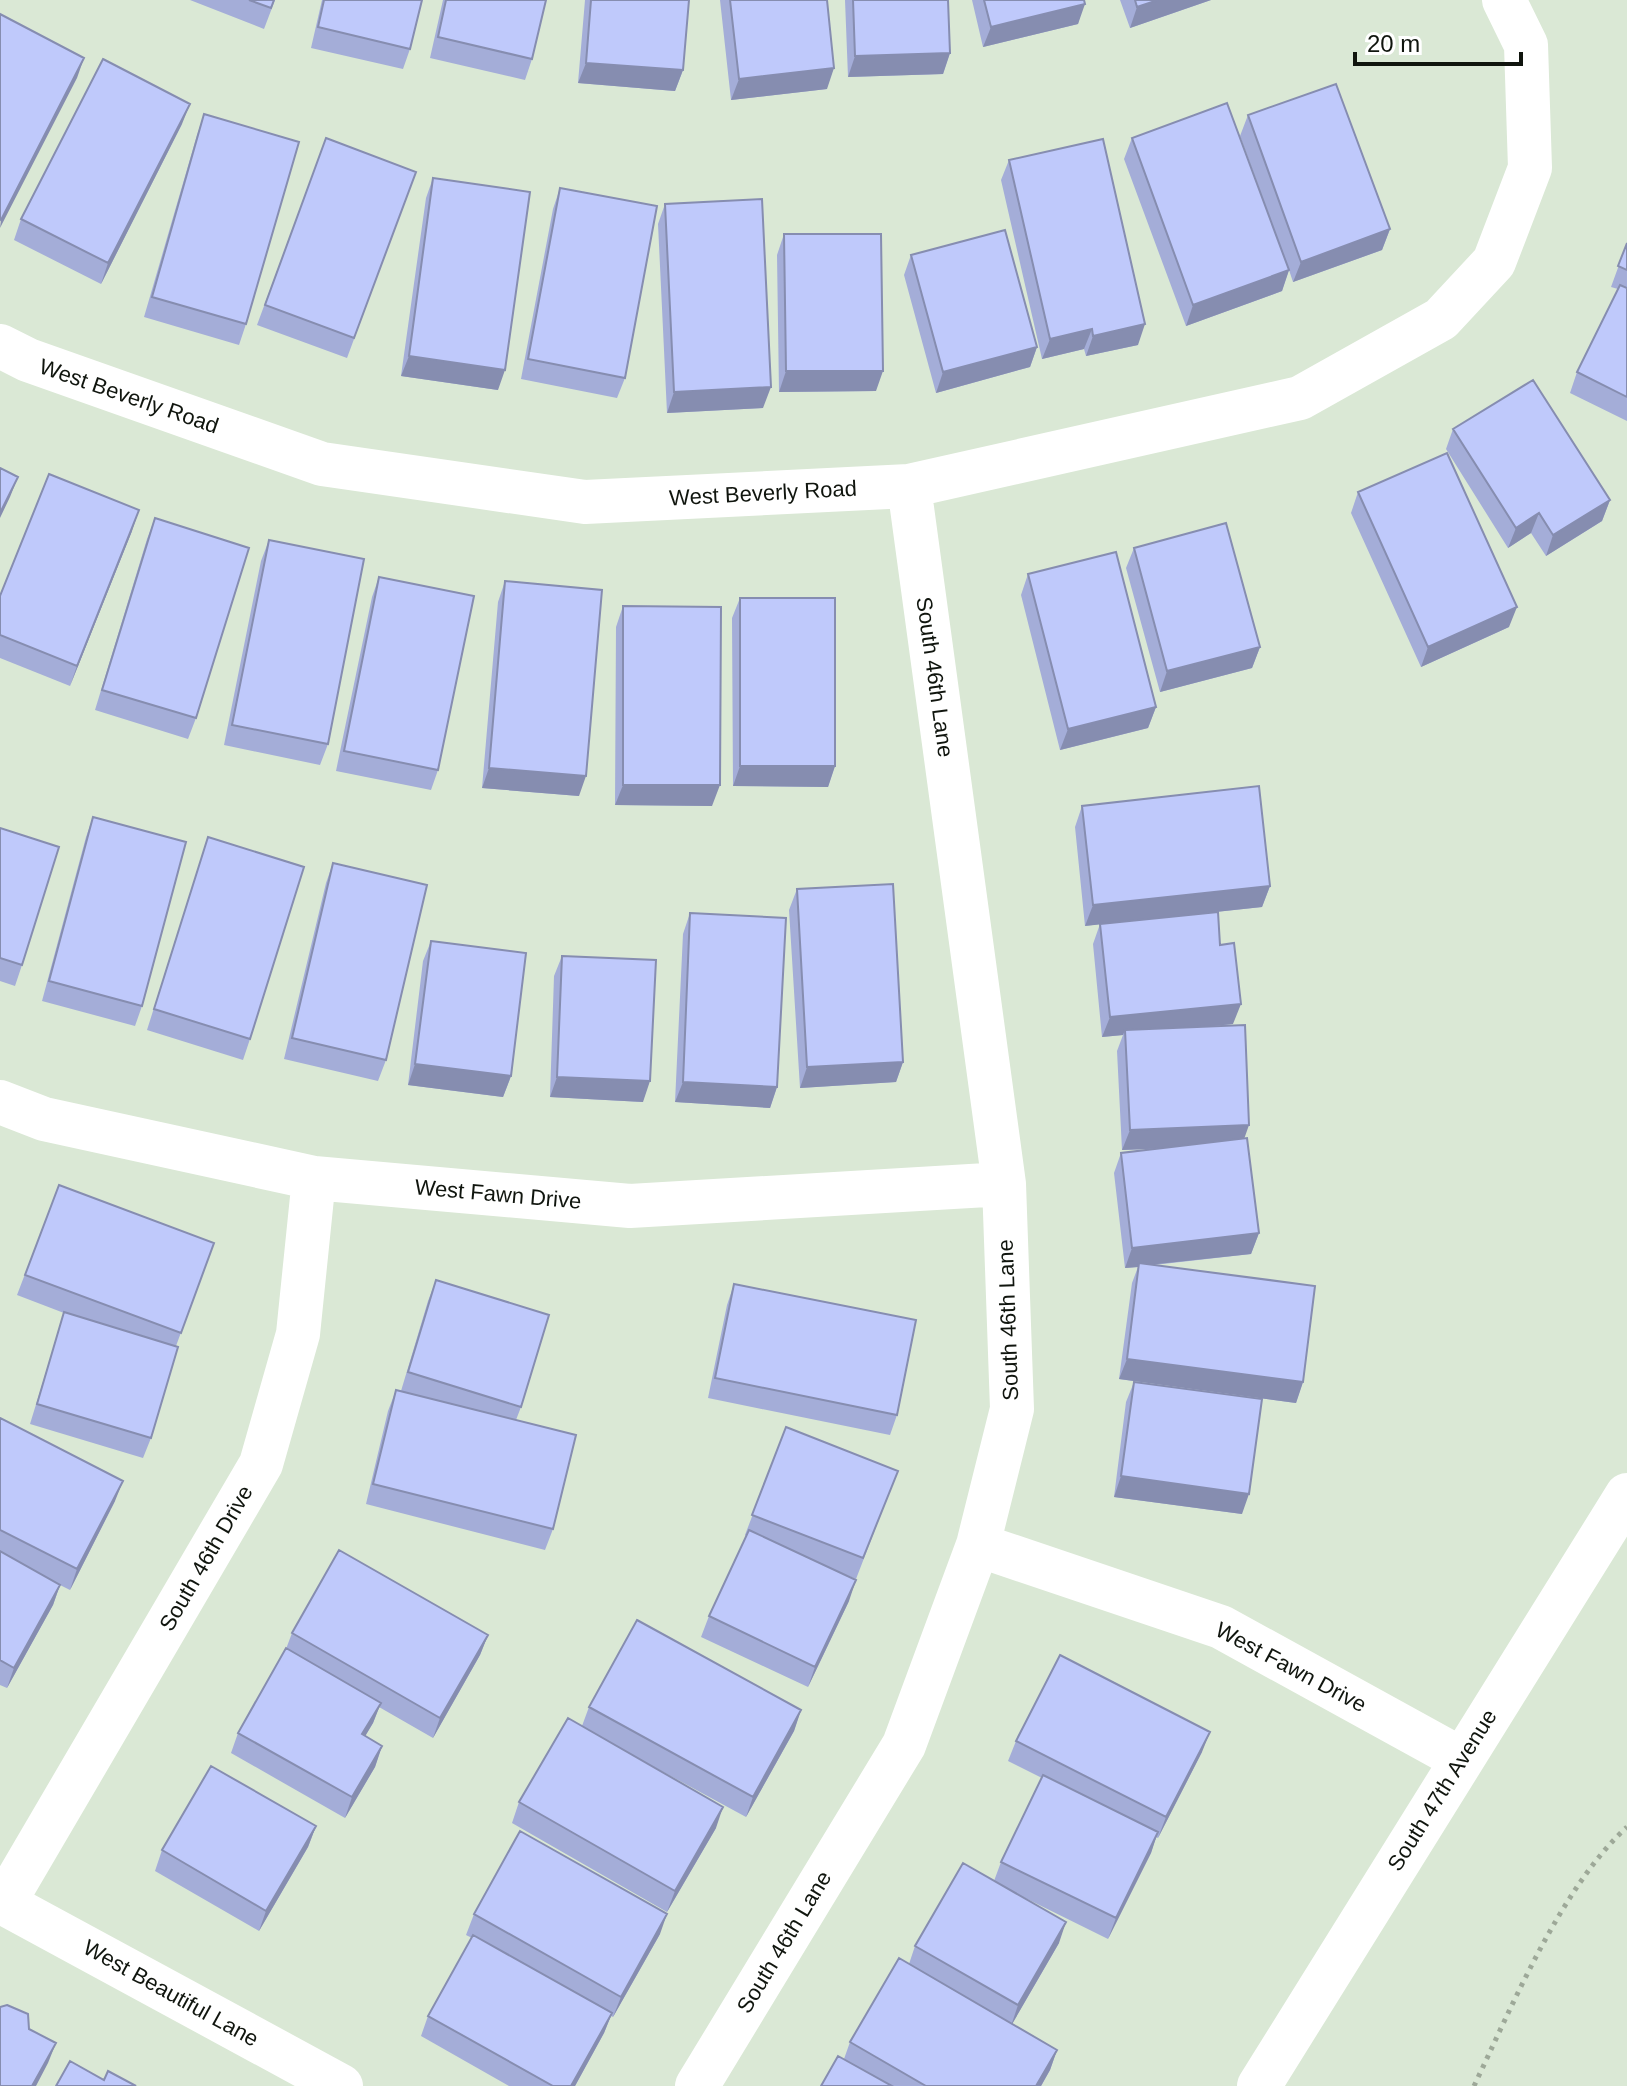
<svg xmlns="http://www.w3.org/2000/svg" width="1627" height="2086" viewBox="0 0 1627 2086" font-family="Arial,sans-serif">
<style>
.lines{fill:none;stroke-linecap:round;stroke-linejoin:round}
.path{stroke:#9da898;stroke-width:5;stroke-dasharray:4 6;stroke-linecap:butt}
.minor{stroke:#fff;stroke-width:44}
.wall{fill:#a4add8}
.shaded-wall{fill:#868db0}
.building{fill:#bfc9fb;stroke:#868db0;stroke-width:2}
.labels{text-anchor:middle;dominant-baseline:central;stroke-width:6;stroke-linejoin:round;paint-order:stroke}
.street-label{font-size:22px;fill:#10150e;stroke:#fff}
</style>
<rect width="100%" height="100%" fill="#dae8d5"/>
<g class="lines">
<path class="path" d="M1474,2086C1512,2006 1562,1886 1627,1827"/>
<path class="minor" d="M0,346L28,360L322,464L585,502L909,486L1300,398L1441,319L1494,262L1530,168L1526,45L1504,0
M0,1102L44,1119L314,1178L630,1206L1004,1184
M978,1545L1221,1627L1461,1759
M0,1901L341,2086
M4,1903L261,1464L298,1334L314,1178
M697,2086L904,1745L978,1545L1012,1409L1004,1184L909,486
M1259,2086L1627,1495"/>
</g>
<path class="wall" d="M190,0H275L264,29Z
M322,0H422L410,49L403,69L311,48Z
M443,0H546L532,59L525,80L430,58Z
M585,0H689L683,70L675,91L578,83Z
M720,0H827V89L731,100Z
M845,0H948L950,53L943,74L848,77Z
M972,0H1084L1078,24L983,47Z
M1120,0H1211L1130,28Z
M204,114L246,324L239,345L144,317L197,135Z
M1248,115L1390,229L1382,250L1293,282L1289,270L1282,291L1186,326L1124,159L1132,138L1278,240L1240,136Z
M182,124L101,284L14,240L21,219Z
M326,138L416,172L347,358L257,325Z
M1009,160L1138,345L1086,356L1084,349L1042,359L1001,180Z
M433,178L498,390L401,376L426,198Z
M560,188L625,378L617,398L521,379L553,209Z
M665,204L763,408L667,413L658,224Z
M784,234L876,391L779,392L777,255Z
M1627,243V421L1570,393L1577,372L1618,289L1611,287Z
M911,255L1037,347L1030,367L936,393L904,275Z
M1453,429L1610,500L1602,521L1546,556L1531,533L1508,548L1446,449Z
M1358,492L1509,627L1421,667L1351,513Z
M155,518L196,718L188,739L95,710L147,539Z
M132,531L70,686L0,658V596Z
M269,540L328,744L320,765L224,745L261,561Z
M1134,548L1260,647L1252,668L1160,692L1126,568Z
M1028,574L1156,707L1148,728L1060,750L1021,595Z
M379,577L438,770L431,790L336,771L372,597Z
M505,581L579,796L482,788L498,602Z
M740,598L835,766L828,787L733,786L732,618Z
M623,606L712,806L615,805L616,627Z
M1082,806L1270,886L1262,907L1131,921L1220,945L1233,1024L1216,1026L1244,1139L1259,1233L1251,1254L1154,1265L1303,1382L1296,1403L1119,1379L1132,1283L1138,1267L1125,1268L1114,1173L1121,1153L1152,1149L1122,1150L1117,1051L1123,1035L1102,1037L1093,944L1100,924L1085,926L1075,827Z
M93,817L142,1006L135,1026L42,1001L86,837Z
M0,828L22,965L15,986L0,981Z
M208,837L250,1039L243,1060L147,1030Z
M333,863L386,1060L378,1081L284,1059L326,883Z
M797,889L903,1062L896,1082L800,1088L789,910Z
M690,913L777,1087L770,1108L675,1102L683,934Z
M431,941L511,1076L503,1097L408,1085L423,961Z
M562,956L643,1102L550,1097L554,976Z
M59,1185L214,1243L176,1346L151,1438L143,1458L30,1424L64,1313L17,1295Z
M436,1280L521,1407L516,1420L553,1529L545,1550L366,1504L388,1411L396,1390L401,1391L428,1301Z
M734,1284L897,1415L890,1435L708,1398L727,1305Z
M1134,1382L1242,1514L1114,1497L1126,1402Z
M0,1418L115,1501L70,1590L60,1585L53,1605L7,1688L0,1685Z
M786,1427L890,1491L856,1579L834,1570L849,1601L808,1687L701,1637L709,1616L746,1536L745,1535Z
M292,1633L488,1635L480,1655L433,1738L379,1707L373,1723L365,1736L382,1746L375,1767L345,1818L231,1753L238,1733L286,1649Z
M589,1707L801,1710L794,1731L746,1817L621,1749L716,1828L667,1912L512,1823L519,1802L582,1726Z
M1016,1741L1202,1752L1158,1838L1156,1837L1151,1853L1108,1939L1009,1890L1059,1943L1012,2024L1057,2050L1050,2070L1041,2086H821L844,2059L850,2042L909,1964L915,1946L994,1881L1001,1862L1042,1778L1008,1761Z
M316,1826L308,1847L259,1931L155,1871L162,1850Z
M474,1914L660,1934L613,2017L611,2016L604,2033L575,2086H509L421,2036L428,2016L472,1938L466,1935Z"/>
<path class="shaded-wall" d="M1158,0H1211L1130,28L1137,7Z
M1085,4L1078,24L983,47L991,27Z
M950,53L943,74L848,77L855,56Z
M84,58L77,78L0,228L1,220Z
M586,63L683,70L675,91L578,83Z
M834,68L827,89L731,100L739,79Z
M190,104L182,124L101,284L108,263Z
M1390,229L1382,250L1293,282L1301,262Z
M1289,270L1282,291L1186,326L1193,305Z
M1145,324L1138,345L1086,356L1093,336Z
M1092,329L1084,349L1042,359L1050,339Z
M1037,347L1030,367L936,393L943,372Z
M409,356L505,370L498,390L401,376Z
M786,371H883L876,391L779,392Z
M771,387L763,408L667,413L674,392Z
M18,477L10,497L0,518V513Z
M1610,500L1602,521L1546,556L1553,535Z
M139,510L132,531L70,686L77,666Z
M1539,513L1531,533L1508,548L1516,528Z
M1517,607L1509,627L1421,667L1428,647Z
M1260,647L1252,668L1160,692L1167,671Z
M1156,707L1148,728L1060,750L1068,729Z
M740,766H835L828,787L733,786Z
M489,768L586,776L579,796L482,788Z
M623,785H720L712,806L615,805Z
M1270,886L1262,907L1085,926L1093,905Z
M1241,1004L1233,1024L1125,1035V1030L1123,1035L1102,1037L1110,1017Z
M903,1062L896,1082L800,1088L807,1067Z
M415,1064L511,1076L503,1097L408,1085Z
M557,1077L650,1081L643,1102L550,1097Z
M683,1082L777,1087L770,1108L675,1102Z
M1249,1125L1242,1145L1122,1150L1130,1130Z
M1259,1233L1251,1254L1139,1266V1263L1138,1267L1125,1268L1132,1248Z
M1127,1359L1303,1382L1296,1403L1119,1379Z
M1121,1476L1249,1494L1242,1514L1114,1497Z
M123,1481L115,1501L70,1590L77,1569Z
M856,1580L849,1601L808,1687L815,1667Z
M60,1585L53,1605L7,1688L14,1668Z
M488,1635L480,1655L433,1738L440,1718Z
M381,1703L373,1723L354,1755L362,1734Z
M801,1710L794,1731L746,1817L753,1797Z
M1210,1732L1202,1752L1158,1838L1166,1817Z
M382,1746L375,1767L345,1818L352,1797Z
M723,1807L716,1828L667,1912L675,1891Z
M316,1826L308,1847L259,1931L266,1911Z
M1158,1832L1151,1853L1108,1939L1116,1918Z
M667,1914L660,1934L613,2017L621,1997Z
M1066,1922L1059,1943L1011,2026L1018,2005Z
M612,2013L604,2033L575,2086H571Z
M56,2043L48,2063L36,2086H32Z
M1057,2050L1050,2070L1041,2086H1036Z"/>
<path class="building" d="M249,0H274L271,8Z
M324,0H422L410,49L318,27Z
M446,0H546L532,59L438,37Z
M591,0H689L683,70L586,63Z
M730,0H827L834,68L739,79Z
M853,0H948L950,53L855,56Z
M984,0H1084L1085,4L991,27Z
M1135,0H1158L1137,7Z
M0,14L84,58L1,220L0,219Z
M103,59L190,104L108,263L21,219Z
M1336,84L1390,229L1301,262L1248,115Z
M1227,103L1289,270L1193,305L1132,138Z
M204,114L299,142L246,324L152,297Z
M326,138L416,172L354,338L265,305Z
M1103,139L1145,324L1093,336L1092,329L1050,339L1009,160Z
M433,178L530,192L505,370L409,356Z
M560,188L657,206L625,378L528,359Z
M762,199L771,387L674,392L665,204Z
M1005,230L1037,347L943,372L911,255Z
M784,234H881L883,371H786Z
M1627,243V270L1618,266Z
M1620,285L1627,288V397L1577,372Z
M1533,380L1610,500L1553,535L1539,513L1516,528L1453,429Z
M1447,453L1517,607L1428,647L1358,492Z
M0,468L18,477L0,513Z
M49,474L139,510L77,666L0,635V596Z
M155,518L249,548L196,718L102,690Z
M1226,523L1260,647L1167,671L1134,548Z
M269,540L364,559L328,744L232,725Z
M1116,552L1156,707L1068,729L1028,574Z
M379,577L474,596L438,770L344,751Z
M505,581L602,590L586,776L489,768Z
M740,598H835V766H740Z
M623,606L721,607L720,785H623Z
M1259,786L1270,886L1093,905L1082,806Z
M93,817L186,842L142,1006L49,981Z
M0,828L59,847L22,965L0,958Z
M208,837L304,867L250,1039L154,1009Z
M333,863L427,885L386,1060L292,1038Z
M893,884L903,1062L807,1067L797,889Z
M1218,912L1220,945L1234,943L1241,1004L1110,1017L1100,924Z
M690,913L786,918L777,1087L683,1082Z
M431,941L526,953L511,1076L415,1064Z
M562,956L656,960L650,1081L557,1077Z
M1245,1025L1249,1125L1130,1130L1125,1030Z
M1247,1138L1259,1233L1132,1248L1121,1153Z
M59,1185L214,1243L181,1333L25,1275Z
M1139,1263L1315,1286L1303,1382L1127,1359Z
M436,1280L549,1315L521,1407L408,1372Z
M734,1284L916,1320L897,1415L715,1378Z
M64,1312L178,1347L151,1438L37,1404Z
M1134,1382L1262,1399L1249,1494L1121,1476Z
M396,1390L576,1435L553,1529L373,1484Z
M0,1418L123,1481L77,1569L0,1530Z
M786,1427L898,1471L863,1558L752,1515Z
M749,1530L856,1580L815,1667L709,1616Z
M339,1550L488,1635L440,1718L292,1633Z
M0,1551L60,1585L14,1668L0,1660Z
M637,1620L801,1710L753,1797L589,1707Z
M286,1648L381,1703L362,1734L382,1746L352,1797L238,1733Z
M1060,1655L1210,1732L1166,1817L1016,1741Z
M568,1718L723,1807L675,1891L519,1802Z
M211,1766L316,1826L266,1911L162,1850Z
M1043,1775L1158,1832L1116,1918L1001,1862Z
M520,1831L667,1914L621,1997L474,1914Z
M963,1863L1066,1922L1018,2005L915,1946Z
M473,1935L612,2013L571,2086H553L428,2016Z
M899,1958L1057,2050L1036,2086H926L850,2042Z
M7,2005L28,2014L29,2029L56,2043L32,2086H0V2007Z
M838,2056L892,2086H821Z
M70,2061L104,2080L108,2071L136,2086H56Z"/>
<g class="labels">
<g class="street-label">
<text transform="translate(129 396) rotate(19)">West Beverly Road</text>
<text transform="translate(763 493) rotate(-3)">West Beverly Road</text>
<text transform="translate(935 677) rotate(82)">South 46th Lane</text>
<text transform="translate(498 1194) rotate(5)">West Fawn Drive</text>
<text transform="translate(1008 1320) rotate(-92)">South 46th Lane</text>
<text transform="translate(206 1558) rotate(-60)">South 46th Drive</text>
<text transform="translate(1291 1667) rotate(28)">West Fawn Drive</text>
<text transform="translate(1442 1790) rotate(-58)">South 47th Avenue</text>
<text transform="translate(784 1942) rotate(-59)">South 46th Lane</text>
<text transform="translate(171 1993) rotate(29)">West Beautiful Lane</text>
</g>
</g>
<path d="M1355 52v12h166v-12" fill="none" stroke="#10150e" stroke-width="4"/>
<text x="1367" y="52" font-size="24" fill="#10150e" stroke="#ffffff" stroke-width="6" paint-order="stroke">20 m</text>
</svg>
